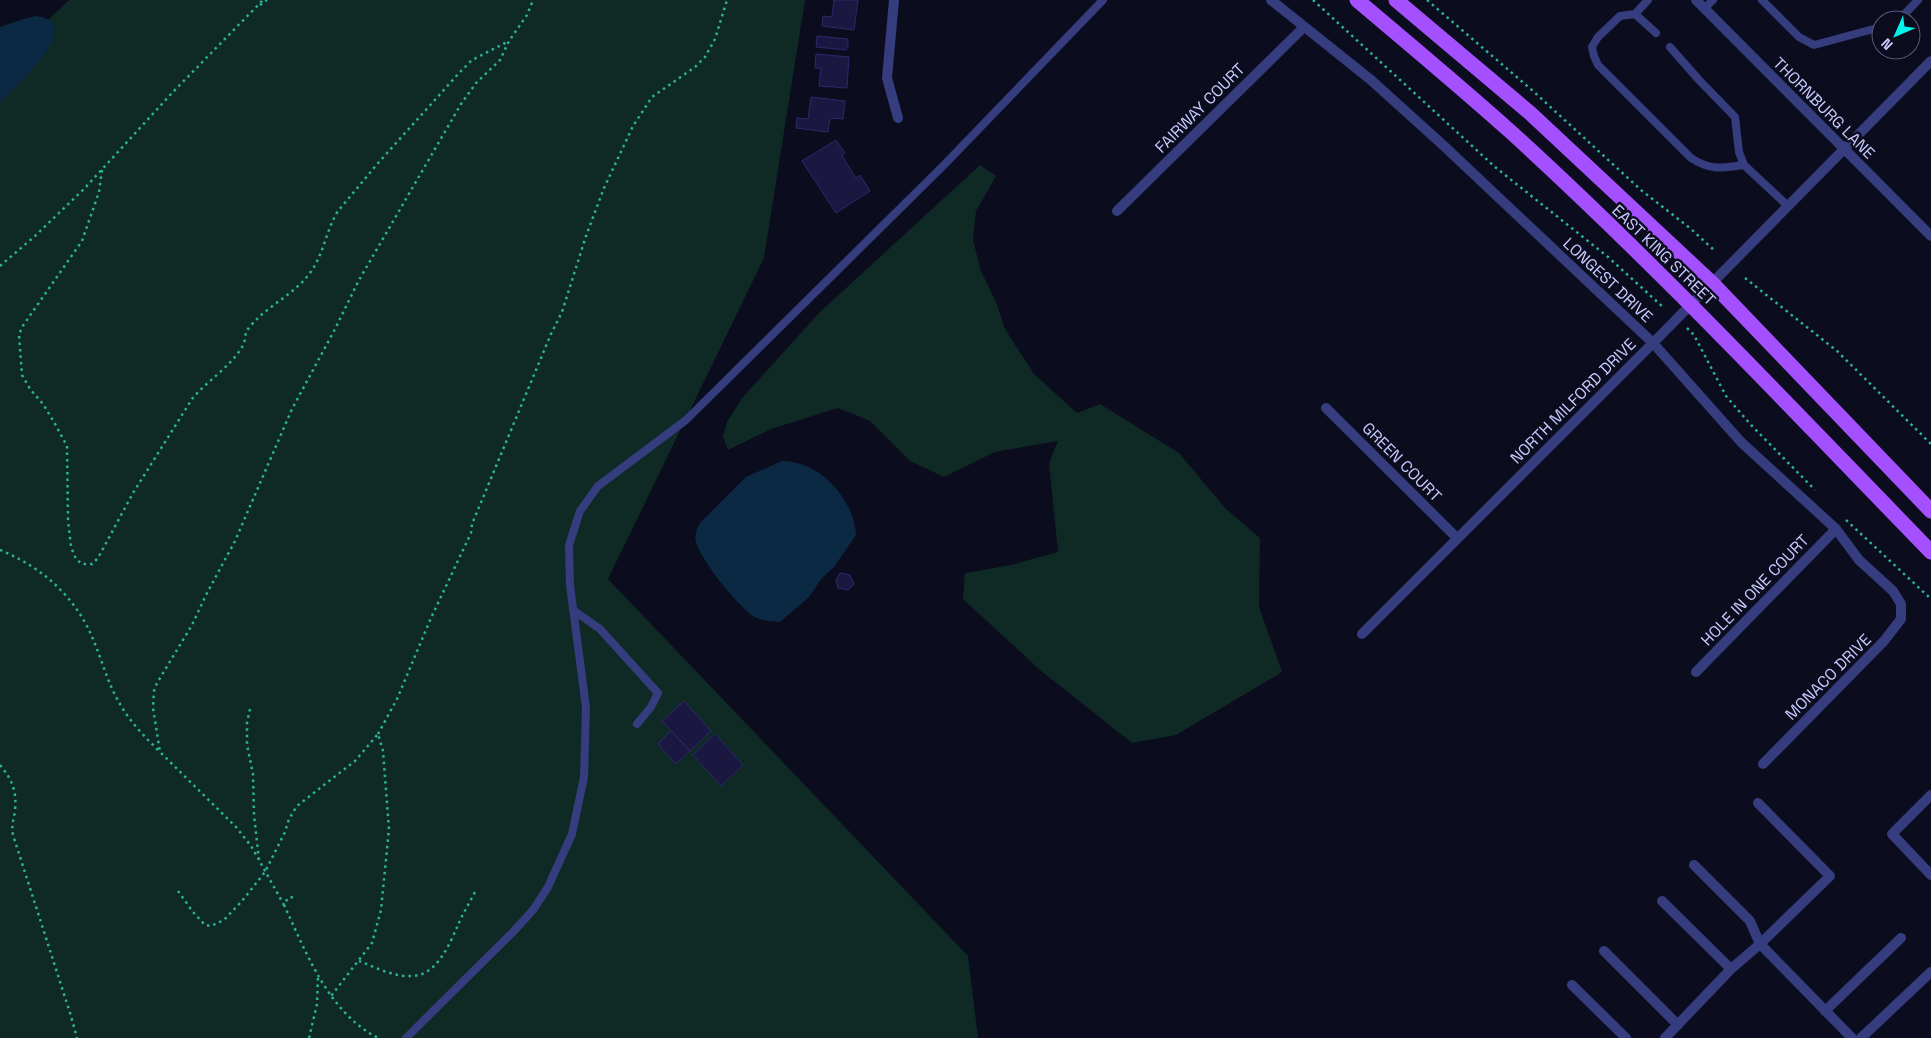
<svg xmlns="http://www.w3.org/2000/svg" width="1931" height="1038" viewBox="0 0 1931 1038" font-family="'Space Grotesk',sans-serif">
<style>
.green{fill:#0f2924}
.water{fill:#0b2943}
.building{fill:#1a1740;stroke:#2d296c}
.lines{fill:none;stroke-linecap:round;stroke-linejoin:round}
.path{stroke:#2bb297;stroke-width:2.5;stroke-dasharray:2.5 4;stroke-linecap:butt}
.lane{stroke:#353d7f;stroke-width:8}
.street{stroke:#353d7f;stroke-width:10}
.primary{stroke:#a550ff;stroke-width:15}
.labels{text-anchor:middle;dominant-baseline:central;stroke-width:5;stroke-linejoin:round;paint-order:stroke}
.street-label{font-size:16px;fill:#c9cbff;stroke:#0c0c1f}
</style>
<rect width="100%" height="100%" fill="#0c0c1f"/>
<path class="green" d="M69,0H805L764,258L608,579L968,956L978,1038H0V67Z
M980,165L996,176L976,211L973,240L981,271L996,302L1005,329L1034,374L1077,413L1100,404L1179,453L1225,508L1260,538L1259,607L1282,672L1176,735L1132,743L1040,670L963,599L965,573L1011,565L1058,552L1049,463L1058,441L995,452L944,477L910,461L870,421L838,408L771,429L728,450L723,437L727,422L742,398L819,313Z"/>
<path class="water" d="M36,16C89,22 14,88 0,102V27L24,19Z
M782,461C820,461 854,499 856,535L834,567L822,578L809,597L780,622C772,621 764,621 757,618C741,611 700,559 696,542C694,535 697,529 700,523L746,477Z"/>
<path class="building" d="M834,0H858L854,30L822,26L823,16L832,17Z
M817,36L848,39V47L846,50L816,47Z
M816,54L849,57L847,88L819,86L821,68H815Z
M811,97L845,101L843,119L830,118L828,132L796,128L797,118L808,119Z
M836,140L845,153L842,156L856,178L860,175L870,191L836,213L802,161Z
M840,573L850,575L854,584L848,590L838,588L836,580Z
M684,701L711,731L690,751L662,721Z
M671,731L690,751L676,764L658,744Z
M715,734L743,765L721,786L693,755Z"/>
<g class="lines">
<path class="path" d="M1313,0L1495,167L1608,257L1664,308
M1427,0L1533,91L1641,190L1691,229L1715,251
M260,5L267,0
M102,170L99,192L82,241L22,327L19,335L22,375L30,389L43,404L54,422L67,446L68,520L71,547L76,559L82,564H92L98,558L133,493L192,399C206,382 232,365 242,347C245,343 245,337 246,332C249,327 254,322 258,318C275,302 296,292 310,273C324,254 326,230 338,211L379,162L460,72L472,60L509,41
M0,266L35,236L84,189L172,93L263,0
M1745,278L1837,351L1931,444
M1687,328L1694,335L1726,396L1751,425L1815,490
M1846,520L1931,599
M0,550C44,568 78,599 95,644C103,664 109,686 120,704C130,722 145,737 159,751
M250,709L247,723V745L253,774L254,815L259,860L284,905
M378,734L397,699L431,618L471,533L472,524L551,334L562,312L586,236L604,188L633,126L652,97L695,67L705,57L715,39L727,0
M0,765C12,779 17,792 15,810C14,819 11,826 13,835L71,1016L77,1038
M259,860L251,846L236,827L160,752L153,708L154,691L157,683L192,625L206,595L235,541L292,409L334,331L359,280L461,104L476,83L500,60L509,41L527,15L533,0
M178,891L193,912L205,925L211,926L224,920L242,901L265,872L285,832L289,819L297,806L355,761L378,734L383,751L389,829L381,910L372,943L331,996
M293,897L288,898L284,905C307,954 328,1012 378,1038
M359,961C375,967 393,977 411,976C437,976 449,945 458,925C463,913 470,902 476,890
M309,1038L317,1004L318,976"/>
<path class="lane" d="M1762,0L1799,37L1814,45L1881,27
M1705,8L1713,0
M1635,14L1648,0
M1899,20L1918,0
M1656,33L1635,14L1620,16L1598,37L1592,47L1594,56L1598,65L1691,158C1711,171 1722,168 1744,165L1788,206
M1670,47L1699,80L1735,117L1739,152L1744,165
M573,610L600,629L658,693L651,707L637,724
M406,1038L513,932L533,910L548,887L572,834L584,777L586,708L570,585L569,545L580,511L598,486L686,420L944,165L1103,0"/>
<path class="street" d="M894,0L887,78L898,118
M1271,0L1371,80L1444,146L1653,343L1741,442L1836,529L1859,560L1893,591L1901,604V619L1884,641L1763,764
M1696,0L1931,236
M1117,211L1304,27
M1326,408L1457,538
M1362,634L1653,343L1931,61
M1696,672L1836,529
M1931,795L1892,834L1931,875
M1694,865L1750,921L1760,944L1852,1038
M1662,901L1731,969
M1604,951L1678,1025
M1572,985L1626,1038
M1825,1011L1901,938
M1665,1038L1731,969L1760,944L1830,876L1758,803
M1861,1038L1931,972"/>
<path class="primary" d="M1357,0C1409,44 1462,88 1512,133C1658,266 1793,410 1931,552
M1396,0L1530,113L1712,283L1931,511"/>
</g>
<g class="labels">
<g class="street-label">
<text transform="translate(1200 108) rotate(-45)">FAIRWAY COURT</text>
<text transform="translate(1824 108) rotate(45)">THORNBURG LANE</text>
<text transform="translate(1664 255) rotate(44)">EAST KING STREET</text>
<text transform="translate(1608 280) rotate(43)">LONGEST DRIVE</text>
<text transform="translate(1573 401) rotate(-45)">NORTH MILFORD DRIVE</text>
<text transform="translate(1402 462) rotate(45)">GREEN COURT</text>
<text transform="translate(1755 590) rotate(-46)">HOLE IN ONE COURT</text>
<text transform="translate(1828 677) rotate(-45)">MONACO DRIVE</text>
</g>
</g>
<g transform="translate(1896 35) rotate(225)"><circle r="24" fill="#0c0c1f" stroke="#585879"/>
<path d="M0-4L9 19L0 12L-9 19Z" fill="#00f4ea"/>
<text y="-8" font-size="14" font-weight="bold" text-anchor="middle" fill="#c9cbff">N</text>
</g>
</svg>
